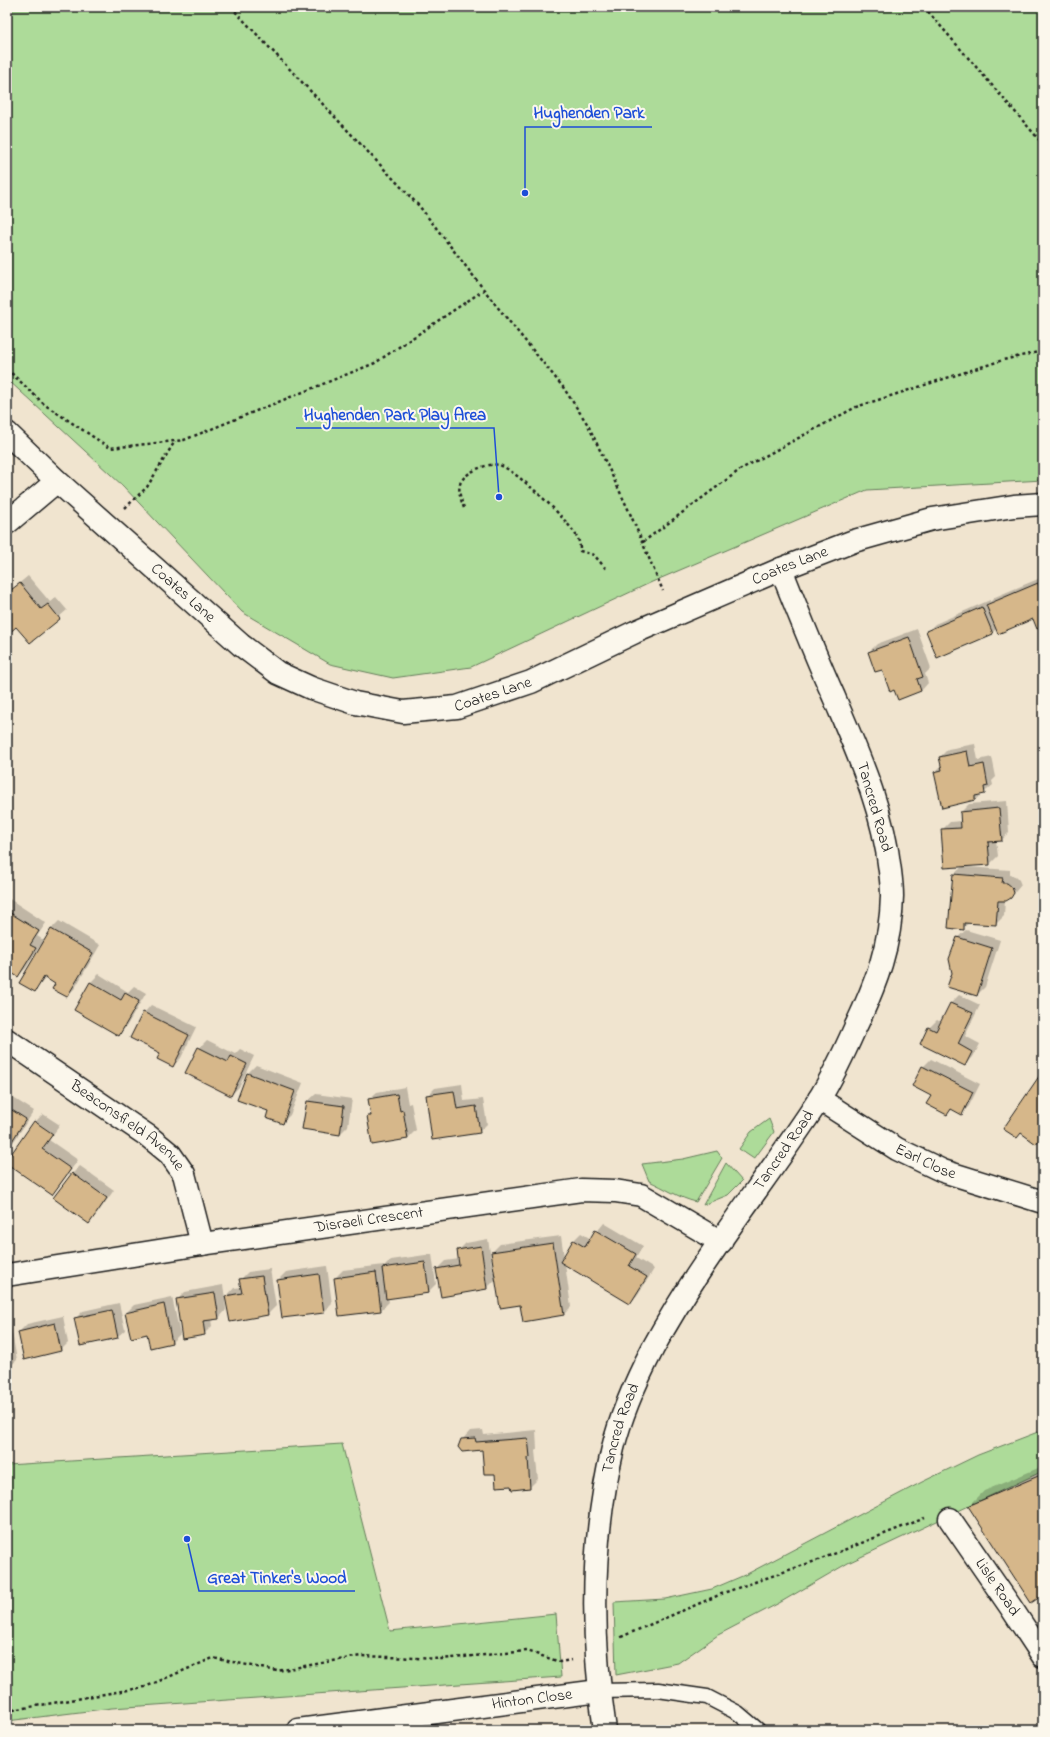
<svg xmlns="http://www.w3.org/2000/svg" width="1050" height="1737" viewBox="0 0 1050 1737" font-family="'Indie Flower',sans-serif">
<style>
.green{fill:#addb99;stroke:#647c5a}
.shadow{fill:#0003}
.building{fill:#d6b78a;stroke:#1c1c1c}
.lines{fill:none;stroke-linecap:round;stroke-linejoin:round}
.lane-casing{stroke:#1c1c1c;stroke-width:17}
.street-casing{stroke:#1c1c1c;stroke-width:25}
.secondary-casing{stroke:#1c1c1c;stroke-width:25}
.path{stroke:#1c1c1c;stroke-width:2.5;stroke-dasharray:3 3;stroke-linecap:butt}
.lane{stroke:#fbf7ec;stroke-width:14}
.street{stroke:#fbf7ec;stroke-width:22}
.secondary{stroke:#fbf7ec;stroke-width:22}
.labels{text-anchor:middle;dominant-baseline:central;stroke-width:4;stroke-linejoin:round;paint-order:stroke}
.street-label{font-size:16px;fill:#1c1c1c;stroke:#fbf7ec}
.leader{fill:none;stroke:#1d4ed8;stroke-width:1.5}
.callout-dot{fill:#1d4ed8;stroke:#fbf7ec;stroke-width:1.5}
.callout-label{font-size:17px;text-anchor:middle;font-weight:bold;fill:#1d4ed8;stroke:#fbf7ec;stroke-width:4;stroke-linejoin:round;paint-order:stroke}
</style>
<rect width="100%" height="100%" fill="#f0e4cf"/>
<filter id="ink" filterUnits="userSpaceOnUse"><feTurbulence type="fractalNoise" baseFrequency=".025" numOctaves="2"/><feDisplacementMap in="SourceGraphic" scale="8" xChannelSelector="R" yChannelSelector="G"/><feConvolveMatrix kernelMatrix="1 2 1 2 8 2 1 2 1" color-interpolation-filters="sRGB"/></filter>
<g filter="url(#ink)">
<path class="green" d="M7,7H1043V480L867,490L652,582L471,667L393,678L330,664L242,612L123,486L7,379Z
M769,1119L774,1132L754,1159L739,1149L751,1132Z
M717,1151L722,1158L696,1202C679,1198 665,1188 649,1181L642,1164L683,1159Z
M726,1163L742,1181L728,1195L703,1205Z
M1043,1430V1471L848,1563L781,1602L718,1635L678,1663L616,1675L614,1602L665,1599L712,1589L747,1574L922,1482L978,1455Z
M342,1444L390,1631L556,1614L561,1677L112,1708L7,1721V1465Z"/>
<path class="shadow" d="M28,576L50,602L56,597L67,610L30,642L16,626L7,633V587L11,590Z
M1043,577V625L1034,618L997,628L992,633L927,632L935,624L990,600V602L995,597Z
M917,629L931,668L925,674L928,683L921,691L869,652L877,644Z
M975,744L978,760L992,757L996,777L992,781L993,785L975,800L935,772L942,765L940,757L948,749Z
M1007,801L1009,832L1002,840H996L998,856L990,864L966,867L1010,870V875L1015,876L1019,880L1021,885L1011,897L1005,900L1004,916L996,924L970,922L963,928L954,874L963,866L942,830L950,822L961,821V812L969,804Z
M8,898L46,923L37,936L45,941L51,929L59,921L100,945L75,988L67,996L56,984L46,978L35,990L41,946H40L26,968L18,976L7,969Z
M966,930L1000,940L985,987L977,995L953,973L958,937Z
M99,974L128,992L134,986L146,993L126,1027L118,1035L75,1010L91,982Z
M959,995L980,1005L965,1036L980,1044L973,1057L965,1065L929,1028L937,1020L941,1022L951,1003Z
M151,1005L196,1027L181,1058L173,1066L162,1053L144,1013Z
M207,1040L235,1054L240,1049L254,1056L239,1087L231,1095L199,1048Z
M931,1059L980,1084L969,1106L961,1114L952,1109L947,1114L932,1096L923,1067Z
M256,1065L303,1083L290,1115L282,1123L270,1111L238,1099L248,1073Z
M1043,1073V1137H1042L1036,1142L1022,1132L1017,1137L1005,1128Z
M462,1084L464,1101L483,1099L487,1124L479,1132L427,1096L435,1088Z
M405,1087L408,1104L411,1103L416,1130L408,1138L368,1117L371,1114L369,1099L377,1092Z
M7,1094L34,1111L14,1141L7,1148Z
M316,1094L352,1099L348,1126L340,1134L308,1101Z
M43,1114L60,1125L49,1140L78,1160L60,1185L52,1193L7,1162L35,1122Z
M80,1166L114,1190L97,1214L89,1222L72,1174Z
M604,1223L643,1246L636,1258L654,1269L638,1295L630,1303L565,1264L571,1307L563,1315L521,1303L496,1279L487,1288L437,1269L445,1261L459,1259L458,1251L466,1243L488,1239L493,1272H495L492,1252L500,1244L561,1236L564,1257L573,1241L581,1233L591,1239Z
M432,1254L436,1284L428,1292L388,1298L389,1302L381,1310L335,1278L343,1270L384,1265V1267L391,1260Z
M327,1266L332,1304L324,1312L278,1280L286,1272Z
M270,1269L276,1306L268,1314L225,1299L226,1310L219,1318L211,1319L212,1326L204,1334L177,1300L185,1292L223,1285L225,1298L234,1288L242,1287L240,1280L248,1272Z
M172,1297L180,1334L172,1342L151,1347L148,1333L126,1313L134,1305Z
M119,1303L125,1330L117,1337L75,1319L83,1311Z
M63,1316L68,1343L60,1351L19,1332L27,1324Z
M7,1327H11L17,1360L7,1369Z
M483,1430L484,1435L536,1430L537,1449L535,1451L538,1479L530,1487L512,1485L496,1473L483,1448L460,1442L470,1431Z
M1043,1466V1593L969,1506L984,1491Z"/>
<path class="building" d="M20,583L41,609L48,604L60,619L30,643L16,627L7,635V593Z
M1038,583L1043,594V627L1037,629L1033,619L998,634L986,605Z
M982,607L993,634L937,658L926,631Z
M909,637L923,677L917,679L921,691L898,700L894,690L890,692L882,670L875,672L868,652Z
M967,751L970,767L984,764L988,786L984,787L985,794L975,796V800L942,808L934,772L942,770L939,757Z
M999,808L1002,841L988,842L990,865L944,868L941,829L961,828L960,812Z
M953,874L1003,878L1002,883H1007L1012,887L1014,893L1011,898L1006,901H998L996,925L964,923V930L948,928Z
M7,911L39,931L30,945L36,948L18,977L7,970Z
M51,929L93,953L67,997L52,989L55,984L44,977L35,992L19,983Z
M957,937L992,948L977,996L947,987L952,973L949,959Z
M90,982L121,1000L125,993L139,1001L119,1036L74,1010Z
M950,1003L973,1013L958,1044L972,1052L965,1066L920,1044L928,1027L936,1031Z
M143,1012L189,1035L173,1067L157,1059L160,1053L130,1038Z
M198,1047L228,1062L231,1056L247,1064L231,1096L185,1073Z
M922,1066L973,1092L962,1115L951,1109L947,1115L926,1104L931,1096L912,1086Z
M1042,1072L1043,1134L1036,1144L1021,1133L1017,1138L1003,1129Z
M247,1073L295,1091L283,1124L266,1118L268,1111L237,1100Z
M454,1091L457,1109L476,1106L480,1133L432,1140L426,1095Z
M397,1094L400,1111L403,1110L408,1139L372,1145L367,1116H371L368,1099Z
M307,1101L344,1106L340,1135L302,1129Z
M7,1107L26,1119L7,1149Z
M34,1121L53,1134L42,1149L71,1169L52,1195L7,1164V1160Z
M72,1173L107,1198L89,1224L53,1198Z
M595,1230L636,1254L629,1266L647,1277L630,1304L560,1262L573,1240L585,1247Z
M553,1243L564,1315L523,1322L520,1305L500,1308L491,1252Z
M481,1246L487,1289L441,1297L436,1269L459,1265L457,1250Z
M425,1262L429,1293L386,1299L382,1268Z
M376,1272L381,1311L339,1316L334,1278Z
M319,1274L324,1313L282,1318L277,1280Z
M262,1276L268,1315L230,1322L225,1296L242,1293L239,1279Z
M215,1293L219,1319L203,1321L205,1335L182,1339L176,1299Z
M164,1304L172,1343L150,1348L147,1334L131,1338L125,1313Z
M112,1310L118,1338L80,1346L74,1318Z
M55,1323L61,1351L24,1360L18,1332Z
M475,1438L476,1442L528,1438L530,1457L528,1458L530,1488L512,1490L511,1486L496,1487L495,1474H484L482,1450L462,1452L458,1447L461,1439Z
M1043,1474V1595L1031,1603L968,1506Z"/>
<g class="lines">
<g class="lane-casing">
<path id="lane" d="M599,1691L658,1690L707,1697L738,1713L758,1730"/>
</g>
<g class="street-casing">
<g id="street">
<path d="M7,523L57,481"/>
<path id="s1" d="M7,1040L148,1136L170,1154L184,1174L202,1244"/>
<path id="s2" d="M819,1099L897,1149L943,1171L1043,1202"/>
<path id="s3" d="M7,1275L202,1244L581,1190L615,1191L641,1195L721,1242"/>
<path id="s4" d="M950,1519L1010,1606L1043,1656"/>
<path id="s5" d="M298,1730L599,1691"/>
<path id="s6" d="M605,1730C591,1637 591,1539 613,1448C621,1414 637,1379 653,1348C700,1261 764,1184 818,1101C832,1078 844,1053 855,1028C876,984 891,945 892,896C892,887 891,879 890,871C883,808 858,754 834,697C815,655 798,612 781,569"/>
</g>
</g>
<g class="secondary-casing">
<g id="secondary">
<path id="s7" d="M7,433L57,481L241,645L278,673L311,688L355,703L403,712L457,707L531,682L635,632L781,569L854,541L932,519L1014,506L1043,504"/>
</g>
</g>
<path class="path" d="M231,7L420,207L495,304L563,387L588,425L629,511L663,591
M924,7L1043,144
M7,369L45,405L110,448L184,440L375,363L484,290
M125,508L147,487L175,441
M464,508C461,500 458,492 460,484C463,473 488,462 499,465C515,469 572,523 578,539C580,543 580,548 580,551L594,555L607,570
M643,542L741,469L856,407L1003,360L1043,351
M621,1637L726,1592L821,1559L925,1518
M7,1711L145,1687L213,1658L277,1671L361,1656L442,1659L527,1651L560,1662L572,1660"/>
<use href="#lane" class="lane"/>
<use href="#street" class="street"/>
<use href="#secondary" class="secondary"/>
</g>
</g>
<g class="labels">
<g class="street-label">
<text stroke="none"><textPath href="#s7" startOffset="910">Coates Lane</textPath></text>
<text stroke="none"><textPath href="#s7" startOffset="238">Coates Lane</textPath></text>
<text stroke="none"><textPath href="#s7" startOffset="586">Coates Lane</textPath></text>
<text transform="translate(874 807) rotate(74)">Tancred Road</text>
<text stroke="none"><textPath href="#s1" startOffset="148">Beaconsfield Avenue</textPath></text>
<text stroke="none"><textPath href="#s6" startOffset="629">Tancred Road</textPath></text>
<text stroke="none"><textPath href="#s2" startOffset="124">Earl Close</textPath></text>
<text stroke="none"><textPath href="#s3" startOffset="366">Disraeli Crescent</textPath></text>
<text stroke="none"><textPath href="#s6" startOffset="305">Tancred Road</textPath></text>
<text stroke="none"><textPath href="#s4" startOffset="83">Lisle Road</textPath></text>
<text stroke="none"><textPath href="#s5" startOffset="236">Hinton Close</textPath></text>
</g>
</g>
<path class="leader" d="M525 193L525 127H652M499 497L494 428H296M187 1539L199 1591H355"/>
<g class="callout-dot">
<circle cx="525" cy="193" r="4"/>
<circle cx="499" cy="497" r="4"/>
<circle cx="187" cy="1539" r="4"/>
</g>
<g class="callout-label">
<text x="589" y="118">Hughenden Park</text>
<text x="395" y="420">Hughenden Park Play Area</text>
<text x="277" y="1583">Great Tinker's Wood</text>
</g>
<rect width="1050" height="1737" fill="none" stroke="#fbf7ec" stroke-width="24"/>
<rect x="12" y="12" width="1026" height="1713" fill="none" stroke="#1c1c1c" stroke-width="1.5" filter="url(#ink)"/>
</svg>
